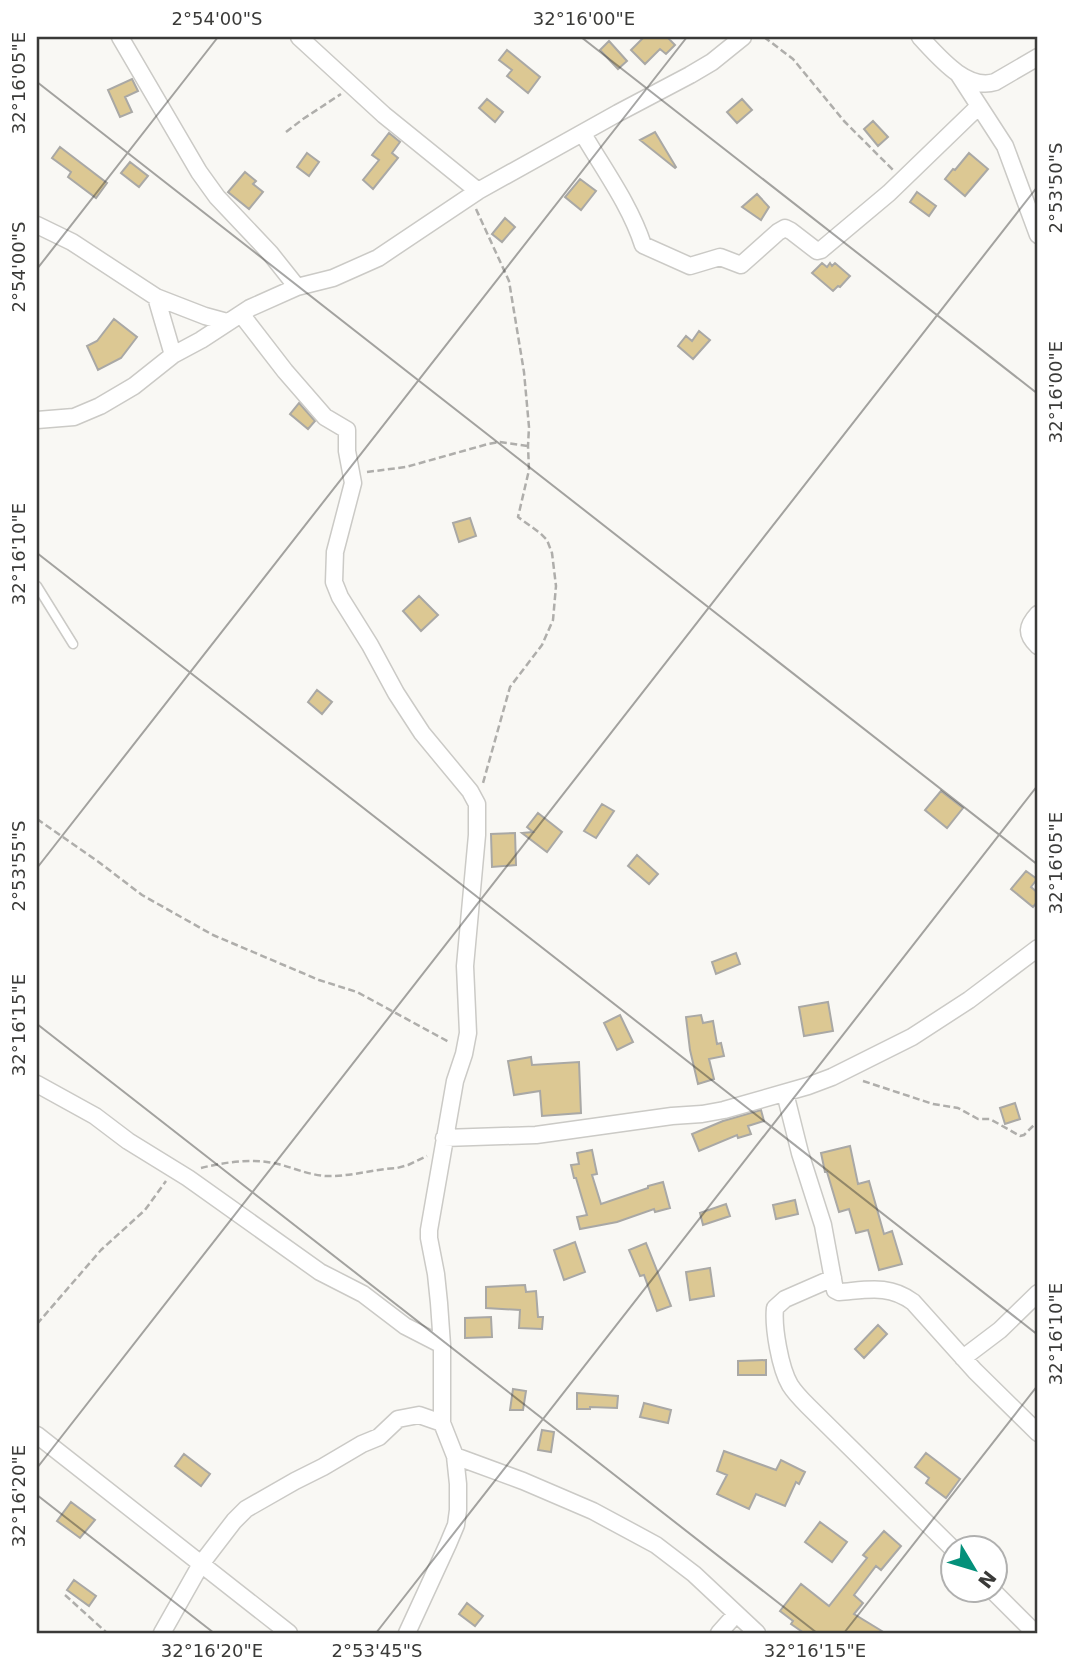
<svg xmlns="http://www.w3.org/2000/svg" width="1075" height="1670" viewBox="0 0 1075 1670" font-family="'DejaVu Sans',sans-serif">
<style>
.building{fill:#dcc893;stroke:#a9a8a5;stroke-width:2}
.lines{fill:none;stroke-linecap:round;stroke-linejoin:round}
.service-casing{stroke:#cbcac6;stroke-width:11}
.minor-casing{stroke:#cbcac6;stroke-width:19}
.path{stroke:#afaeab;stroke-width:2.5;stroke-dasharray:7 3.5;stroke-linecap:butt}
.service{stroke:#fff;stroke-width:8}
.minor{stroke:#fff;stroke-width:16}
.ticks{fill:none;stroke:#3a3a38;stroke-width:2;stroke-opacity:0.45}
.neatline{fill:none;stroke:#3a3a38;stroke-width:2.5}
.ticks-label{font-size:18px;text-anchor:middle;fill:#3a3a38}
</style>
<rect width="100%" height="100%" fill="#f9f8f4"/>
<path class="building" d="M644,37H672L669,39L675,45L666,54L660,49L645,64L631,50Z
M609,41L627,61L618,69L600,50Z
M507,50L540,77L528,93L507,76L512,70L499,60Z
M132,79L138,91L125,97L132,112L120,117L108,90Z
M487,99L503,112L495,122L479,108Z
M742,99L752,110L737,123L727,112Z
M873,121L888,137L878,146L864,129Z
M655,132L676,167L675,168L640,140Z
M389,133L400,142L392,153L398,158L373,189L363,180L379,160L372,155Z
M60,147L107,183L96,198L68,177L71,172L52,158Z
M307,153L319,162L309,176L297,167Z
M969,153L988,169L965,196L945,179L953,169L955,170Z
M130,162L148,176L139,187L121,173Z
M245,172L256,181L253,184L263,192L249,209L228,192Z
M580,179L596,191L581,210L565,197Z
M917,192L936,206L929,216L910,202Z
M757,194L769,207L761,220L742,207Z
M505,218L515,227L502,242L492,234Z
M822,263L827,267L830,263L832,266L835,263L850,276L840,287L838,286L833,291L812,273Z
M114,319L137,337L121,358L98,370L87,346L97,341Z
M699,331L710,340L693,359L678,346L686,336L692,341Z
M299,403L315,421L308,429L290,414Z
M470,518L476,536L459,542L453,523Z
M419,596L438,615L421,631L403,611Z
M317,690L332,702L322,714L308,702Z
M941,791L963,808L947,828L925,810Z
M602,804L614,811L596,838L584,831Z
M538,813L562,832L547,852L522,833L533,832L527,827Z
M515,833L516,865L492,867L491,834Z
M637,855L658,874L649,884L628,866Z
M1026,871L1037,879L1031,887L1038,893V901L1033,907L1011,889Z
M736,953L740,964L716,974L712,962Z
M828,1002L833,1031L804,1036L799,1007Z
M620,1015L633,1042L617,1050L604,1023Z
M701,1015L703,1023L713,1021L717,1044L721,1043L724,1056L709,1059L714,1079L698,1084L690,1050L686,1017Z
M531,1057L532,1065L579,1062L581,1113L542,1116L540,1091L514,1095L508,1061Z
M1015,1103L1020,1119L1005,1124L1000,1108Z
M761,1110L764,1121L748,1126L751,1134L738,1138L737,1135L699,1151L692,1134L723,1121Z
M850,1146L858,1184L869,1181L884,1234L892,1231L902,1264L879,1270L868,1230L856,1233L849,1209L839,1212L827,1172H825L821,1153Z
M592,1150L597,1174L592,1175L601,1204L648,1188V1186L663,1182L670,1208L655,1212L654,1209L617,1222L580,1229L577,1217L587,1215L576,1178H574L571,1165L579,1164L577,1153Z
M795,1200L798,1214L776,1219L773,1205Z
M726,1204L730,1216L703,1225L700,1213Z
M575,1242L585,1272L564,1280L554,1250Z
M646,1243L671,1306L657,1311L644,1275L640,1276L629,1250Z
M710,1268L714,1296L690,1300L686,1272Z
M525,1285L526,1292L536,1291L538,1317H543L542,1329L519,1328L520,1310L486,1308V1287Z
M491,1317L492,1337L465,1338V1318Z
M878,1325L887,1334L864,1358L855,1349Z
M766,1360V1375H738V1361Z
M513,1389L526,1391L523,1410H510Z
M577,1393L618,1396L617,1408L590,1407V1409H577Z
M644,1403L671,1410L668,1423L640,1417Z
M542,1430L554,1432L551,1452L538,1450Z
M724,1451L776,1470L781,1460L805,1472L799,1484L796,1482L785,1506L756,1494L749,1509L717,1494L727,1475L717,1471Z
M926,1453L960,1479L946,1498L926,1483L929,1478L915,1467Z
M184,1454L210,1474L201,1486L175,1466Z
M71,1502L95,1520L80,1538L57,1521Z
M820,1522L847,1542L832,1562L805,1542Z
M884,1531L901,1546L881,1570L876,1566L854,1595L863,1603L854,1614L885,1633H804L791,1624L793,1621L780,1611L801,1584L829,1606L867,1558L863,1555Z
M74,1580L96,1596L89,1606L67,1590Z
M467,1603L483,1616L475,1626L459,1614Z"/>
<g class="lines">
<g class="service-casing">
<path id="service" d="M37,586L73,644"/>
</g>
<g class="minor-casing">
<path id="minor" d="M120,37L199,172L217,197L270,253L297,287
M299,37L384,115L478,191
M920,37C938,56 966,91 995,82L1038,57
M959,75L1005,146L1038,235
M583,134C604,170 630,205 643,245L690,266L720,257L741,265L778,232L785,228L791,231L817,251L821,250L889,193L979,106
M37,225L72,242L156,297L205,316L227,322
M156,297L173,355
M241,314L285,371L325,417L347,430V451L353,483L335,552L334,582L340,597L370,645L396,693L422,733L470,791L477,804V835L465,966L468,1033L464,1054L455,1081L429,1230V1238L436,1274L439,1303L442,1345V1423L455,1456L458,1484V1510L456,1525L448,1544L407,1633
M37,420L74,417L100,406L134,386L173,355L201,340L250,308L297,287L333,278L378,258L478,191L618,113L690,75L712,62L743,37
M1038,614C1027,626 1025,634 1038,646
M37,1084L95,1116L128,1141L188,1178L320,1272L363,1294L405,1326L442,1345
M785,1093L800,1153L823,1225L835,1290L839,1292C867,1290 889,1284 913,1302L975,1371L1038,1433
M444,1138L536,1135L672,1116L702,1114L724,1110L808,1086L832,1077L912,1037L969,1000L1038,948
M833,1278L785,1299L775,1308C773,1327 780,1368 790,1385C795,1393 802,1400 808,1406L953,1549
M963,1358L1000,1330L1038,1293
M37,1435L289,1633
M455,1456L523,1481L593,1511L656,1545L694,1574L757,1633
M992,1590L1035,1633
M162,1633L201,1564L234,1521L246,1509L295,1481L323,1467L362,1444L379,1437L398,1419L419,1415L442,1423
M719,1633L736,1614"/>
</g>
<path class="path" d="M764,37L793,59L844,121L893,170
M286,132L303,119L341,94
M476,209L509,281L524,372L529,427L528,446L529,470L518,517L540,533L547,540L552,553L556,586L553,620L542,645L510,687L483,783
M367,472L406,467L488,444L500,442L528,446
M37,819L100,863L142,895L213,935L319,980L357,992L449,1042
M863,1081L933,1104L958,1108L978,1119H990L1020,1136L1024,1135L1038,1121
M201,1168C225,1162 253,1158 278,1164C294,1168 309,1175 326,1176C349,1177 374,1169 397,1168L408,1165L427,1156
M37,1324L101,1250L145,1210L166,1181
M65,1595L107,1633"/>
<use href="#service" class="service"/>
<use href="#minor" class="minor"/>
</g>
<path class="ticks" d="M581,37L1038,394M37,82L1038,865M37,269L218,37M37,553L1038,1335M37,868L687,37M37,1024L817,1633M37,1468L1038,186M37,1495L214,1633M376,1633L1038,785M844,1633L1038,1385"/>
<rect width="1075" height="1670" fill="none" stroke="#ffffff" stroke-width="77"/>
<g transform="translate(974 1569) rotate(128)"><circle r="33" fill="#ffffff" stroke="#b0b0af" stroke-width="2"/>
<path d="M0-5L12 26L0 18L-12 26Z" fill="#04907a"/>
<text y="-10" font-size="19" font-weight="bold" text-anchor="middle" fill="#3a3a38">N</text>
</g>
<rect x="38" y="38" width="998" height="1594" class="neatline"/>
<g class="ticks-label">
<text x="217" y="25">2°54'00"S</text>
<text x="584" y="25">32°16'00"E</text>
<text transform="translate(19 83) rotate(-90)" y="6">32°16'05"E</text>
<text transform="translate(1056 188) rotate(-90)" y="6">2°53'50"S</text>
<text transform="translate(19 267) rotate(-90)" y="6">2°54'00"S</text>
<text transform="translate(1056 392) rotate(-90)" y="6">32°16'00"E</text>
<text transform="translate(19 554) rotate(-90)" y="6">32°16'10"E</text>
<text transform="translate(1056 863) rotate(-90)" y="6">32°16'05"E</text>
<text transform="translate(19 866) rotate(-90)" y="6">2°53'55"S</text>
<text transform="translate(19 1025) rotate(-90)" y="6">32°16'15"E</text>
<text transform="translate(1056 1334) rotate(-90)" y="6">32°16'10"E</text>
<text transform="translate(19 1496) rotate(-90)" y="6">32°16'20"E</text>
<text x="212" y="1657">32°16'20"E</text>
<text x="377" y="1657">2°53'45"S</text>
<text x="815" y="1657">32°16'15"E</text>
</g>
</svg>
